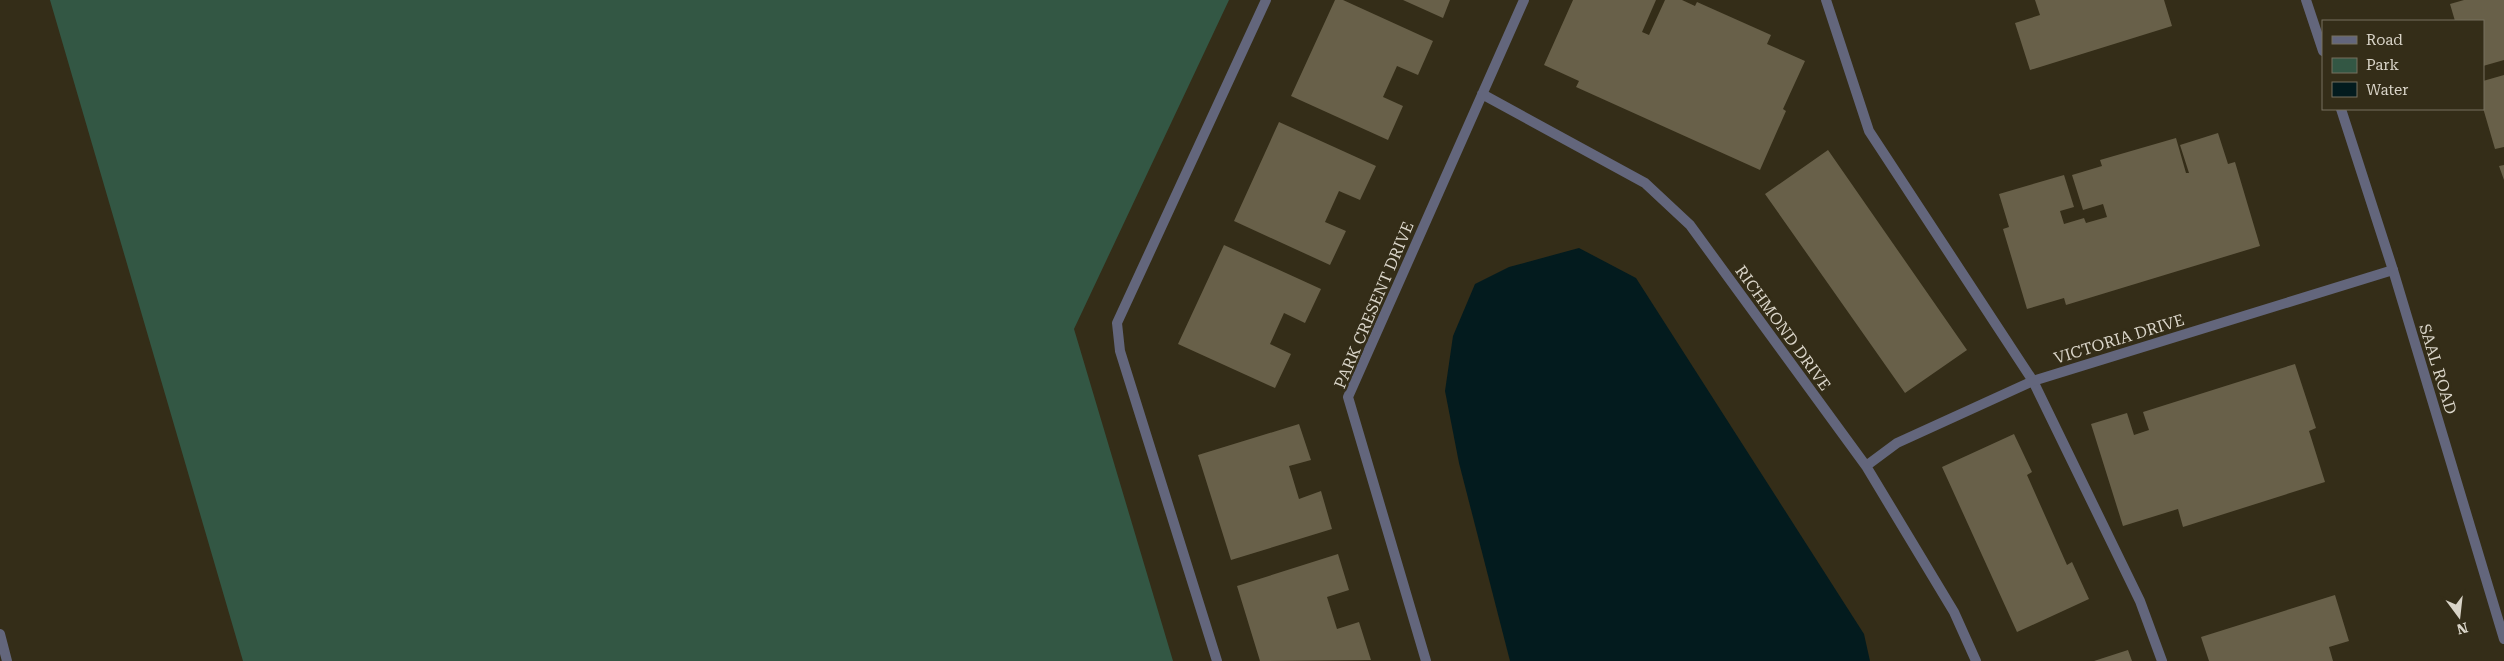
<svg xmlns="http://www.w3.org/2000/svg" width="2504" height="661" viewBox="0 0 2504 661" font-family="'Roboto Serif',serif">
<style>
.green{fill:#335744}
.water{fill:#031b1e}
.building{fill:#686049}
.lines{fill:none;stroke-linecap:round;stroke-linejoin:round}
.service{stroke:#63667c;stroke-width:10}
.minor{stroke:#63667c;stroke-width:10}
.tertiary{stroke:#63667c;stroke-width:10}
.labels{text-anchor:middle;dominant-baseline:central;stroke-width:5;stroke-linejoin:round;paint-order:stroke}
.street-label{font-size:16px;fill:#d9d4c8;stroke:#342d18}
</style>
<rect width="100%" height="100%" fill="#342d18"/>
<path class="green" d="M50,0H1229L1074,329L1173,661H243Z"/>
<path class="water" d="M1579,248L1636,278L1864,634L1870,661H1510L1459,463L1445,391L1453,336L1475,284L1509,267Z"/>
<path class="building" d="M1335,0H1343L1433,41L1418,75L1397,66L1383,97L1403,106L1388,140L1291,96Z
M1403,0H1450L1443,18Z
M1573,0H1656L1642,32L1649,35L1665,0H1682L1695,6L1697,2L1771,35L1767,44L1805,61L1783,109L1786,111L1760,170L1576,87L1579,81L1544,65Z
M2035,0H2164L2172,26L2030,70L2015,23L2040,15Z
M2464,0H2504V60L2483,66V21H2455L2450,4Z
M2504,75V147L2495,149L2483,108V81Z
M1279,122L1376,166L1360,200L1339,191L1325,222L1346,231L1330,265L1234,221Z
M2218,133L2228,164L2235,162L2260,246L2066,305L2064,298L2027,309L2003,229L2009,227L1999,194L2064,175L2074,207L2060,211L2064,224L2084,218L2086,223L2107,217L2103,204L2083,210L2072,175L2102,166L2100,160L2176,138L2186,173H2189L2180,145Z
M1828,150L1967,350L1905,393L1765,194Z
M2504,165V180L2499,166Z
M1224,245L1321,289L1305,323L1284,313L1270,344L1291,354L1275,388L1178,344Z
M2295,364L2316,428L2309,431L2325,482L2183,527L2178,509L2123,526L2091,424L2127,413L2134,435L2149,430L2143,412Z
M1299,424L1311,460L1289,466L1299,499L1321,491L1332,529L1231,560L1198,455Z
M2014,434L2032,472L2027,475L2067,565L2072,562L2089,599L2017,632L1942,467Z
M1338,554L1349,590L1327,597L1337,629L1359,622L1371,660L1260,661L1237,586Z
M2335,595L2349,641L2329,647L2333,661H2209L2201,637Z
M2128,650L2132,661H2094Z"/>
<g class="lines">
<path class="service" d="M1826,0L1869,131L2033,381L2140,601L2162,661
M1217,661L1120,351L1117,323L1266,0"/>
<path class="minor" d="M1482,94L1645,183L1690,225L1866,466L1954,612L1976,661
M1866,466L1897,443L2033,381L2393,270
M0,634L7,661
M1426,661L1348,397L1524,0"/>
<path class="tertiary" d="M2306,0L2323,51
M2341,109L2393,270L2504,639"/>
</g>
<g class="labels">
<g class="street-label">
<text transform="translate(1374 305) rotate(-67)">PARK CRESENT DRIVE</text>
<text transform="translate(1783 328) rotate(54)">RICHMOND DRIVE</text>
<text transform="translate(2119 339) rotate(-17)">VICTORIA DRIVE</text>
<text transform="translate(2438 369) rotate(73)">SAAL ROAD</text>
</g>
</g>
<rect x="2322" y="20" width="162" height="90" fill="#342d18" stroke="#76705e"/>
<rect x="2332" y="36" width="25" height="8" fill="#63667c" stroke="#76705e"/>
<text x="2366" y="45" font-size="15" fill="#d9d4c8">Road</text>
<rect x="2332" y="58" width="25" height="15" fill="#335744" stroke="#76705e"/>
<text x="2366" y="70" font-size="15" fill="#d9d4c8">Park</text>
<rect x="2332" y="82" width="25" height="15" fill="#031b1e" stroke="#76705e"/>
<text x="2366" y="95" font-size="15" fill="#d9d4c8">Water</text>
<g transform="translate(2459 616) rotate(165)" stroke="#342d18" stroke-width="4" paint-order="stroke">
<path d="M0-4L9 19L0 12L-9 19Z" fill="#d9d4c8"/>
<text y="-8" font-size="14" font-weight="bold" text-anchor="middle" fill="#d9d4c8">N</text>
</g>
</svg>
